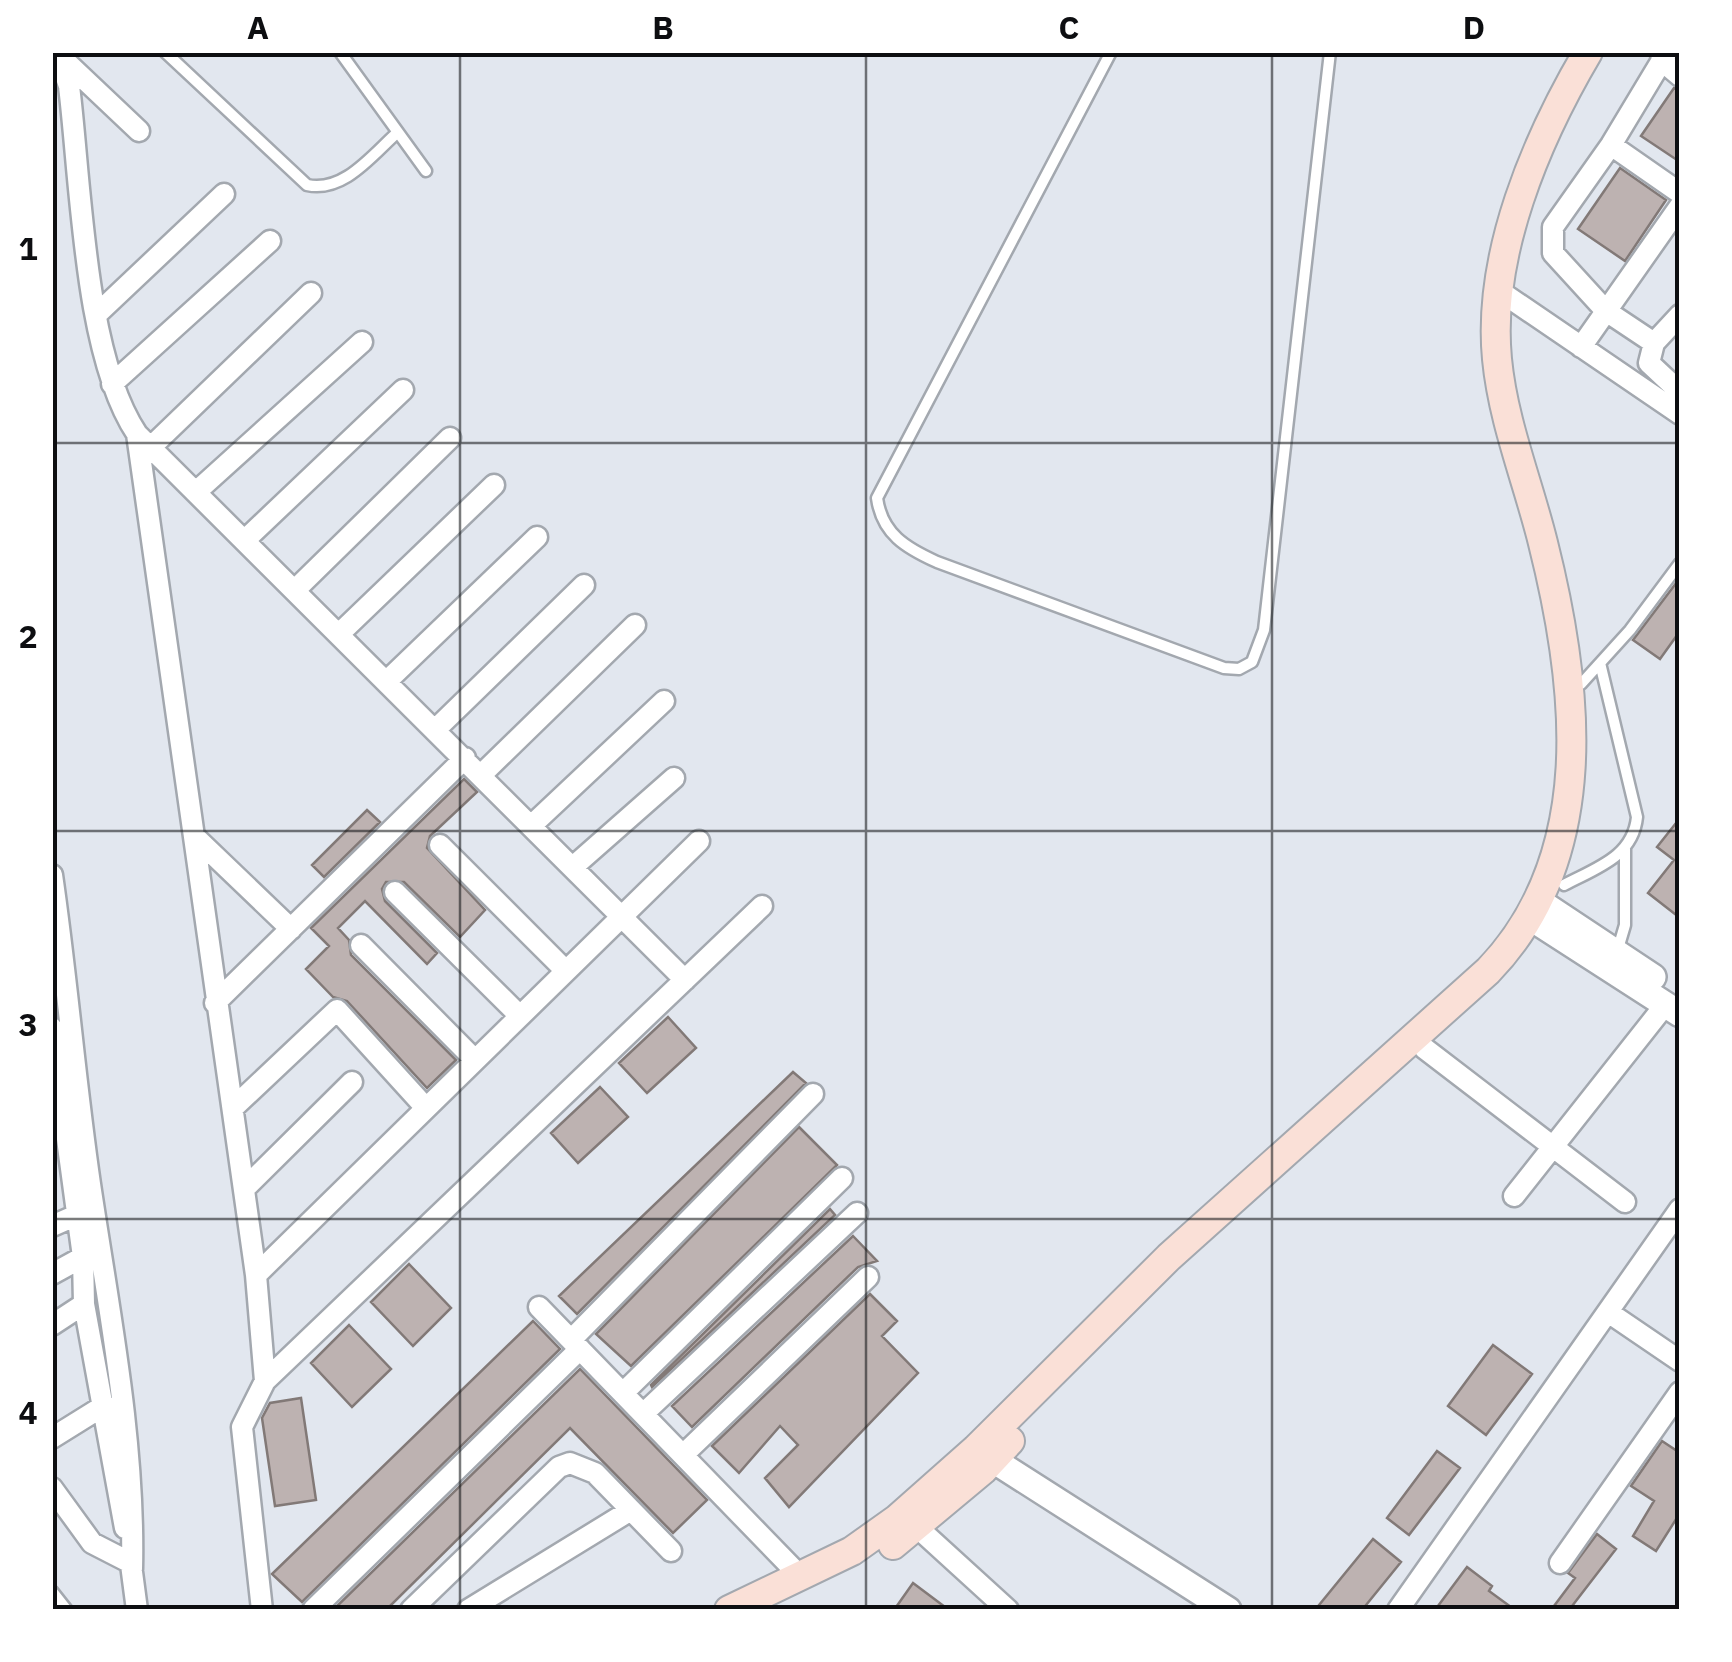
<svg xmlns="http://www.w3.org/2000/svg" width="1732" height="1662" viewBox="0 0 1732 1662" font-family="'IBM Plex Sans',sans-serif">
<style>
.building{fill:#bdb2b1;stroke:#827977;stroke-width:2.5}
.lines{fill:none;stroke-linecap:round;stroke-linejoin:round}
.service-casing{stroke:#a3a8af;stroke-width:15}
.minor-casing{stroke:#a3a8af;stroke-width:25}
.tertiary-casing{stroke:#a3a8af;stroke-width:30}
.secondary-casing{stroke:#a3a8af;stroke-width:32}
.service{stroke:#fff;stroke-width:10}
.minor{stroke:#fff;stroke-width:20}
.tertiary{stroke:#fff;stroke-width:25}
.secondary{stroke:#fae0d7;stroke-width:28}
.grid{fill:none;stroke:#0d0e11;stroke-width:2.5;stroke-opacity:0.55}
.neatline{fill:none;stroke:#0d0e11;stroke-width:4}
.grid-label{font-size:32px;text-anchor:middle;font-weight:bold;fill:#0d0e11}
</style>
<rect width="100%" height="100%" fill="#e2e7ef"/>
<path class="building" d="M1674,88L1680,90V162L1641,136Z
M1620,168L1666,200L1625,261L1578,229Z
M1680,578V631L1660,659L1633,640Z
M464,779L477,792L430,836L427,848L485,910L460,937L404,882H386L382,889L385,901L437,953L427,964L365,901L338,928L349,940L351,955L456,1060L427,1088L347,1001L333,997L306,969L329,946L311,928Z
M367,810L380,822L324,877L312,865Z
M1680,818V918L1648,893L1674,860L1657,847Z
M668,1017L696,1048L647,1093L619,1063Z
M793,1072L806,1083L577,1314L559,1296Z
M600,1087L628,1117L578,1163L551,1133Z
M799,1127L837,1165L631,1366L596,1334Z
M830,1209L835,1215L652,1387L651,1385Z
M853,1236L877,1261L858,1267L692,1427L672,1406Z
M409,1264L451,1308L413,1346L371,1302Z
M870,1294L897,1321L882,1336L918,1373L789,1507L765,1478L798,1445L780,1426L739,1473L712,1446Z
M533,1321L560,1349L302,1602L272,1574Z
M349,1325L391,1369L352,1407L311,1363Z
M1493,1345L1532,1374L1486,1435L1448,1406Z
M580,1369L707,1500L673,1533L570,1428L386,1610H333Z
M301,1398L316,1500L275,1506L262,1418L270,1403Z
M1662,1441L1680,1453V1513L1656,1551L1633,1536L1654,1501L1631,1486Z
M1437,1451L1460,1468L1409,1535L1387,1518Z
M1597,1534L1616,1549L1569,1610H1551L1575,1578L1568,1573Z
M1373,1539L1401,1562L1362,1610H1315Z
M1467,1567L1492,1586L1489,1591L1515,1610H1435Z
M913,1583L949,1610H894Z"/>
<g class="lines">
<g class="service-casing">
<path id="service" d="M165,52L307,185C344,193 372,155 398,132
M340,52L426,171
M1111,52L877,498C882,534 906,548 937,562L1224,668L1239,669L1252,662L1264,630L1330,52
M1581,684L1630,630L1680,563
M1564,885C1596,868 1633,857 1637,817L1600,663
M1617,952L1625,925V849
M52,1591L67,1610"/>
</g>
<g class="minor-casing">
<path id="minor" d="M57,52L69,86C81,183 84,355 137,434L685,980
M1667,52L1611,145L1553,227V253L1606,311L1654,343L1649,363L1680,392
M64,60L139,131
M1661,60L1680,76
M1611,145L1680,193
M1501,292L1680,414
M96,315L224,194
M1654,343L1680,315
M1581,347L1680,206
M112,384L270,241
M137,434L256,1275L265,1381
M151,447L311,293
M196,492L362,342
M245,540L403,390
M295,590L450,438
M339,634L494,485
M387,681L537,537
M436,729L584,585
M482,774L635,625
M532,825L664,701
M195,837L291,929
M440,845L566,971
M574,866L674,778
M52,875C67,978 75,1082 90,1184C109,1312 135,1439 132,1569
M395,892L520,1016
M361,945L475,1060
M215,1003L465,758
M52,1028L83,1257L84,1304L125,1528
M1424,1048L1625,1202
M233,1108L337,1010L426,1108
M244,1189L352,1082
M1514,1196L1665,1005
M52,1226L77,1215
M52,1274L83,1257
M256,1275L699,841
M539,1307L801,1577
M1608,1312L1680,1361
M52,1325L84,1304
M571,1340L813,1094
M623,1393L842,1178
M644,1413L857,1213
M52,1438L105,1405
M685,1453L868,1277
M52,1488L92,1543L131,1563
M917,1527L1008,1610
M130,1557L137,1610
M1560,1563L1680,1392
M262,1610L242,1427L265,1381L762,906
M313,1610L580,1349
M411,1610L559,1467L570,1463L595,1473L671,1551
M468,1610L631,1510
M1398,1610L1680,1209"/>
</g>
<g class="tertiary-casing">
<path id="tertiary" d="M1540,902L1653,977
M1531,918L1680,1014
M976,1449L1228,1610"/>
</g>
<g class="secondary-casing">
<path id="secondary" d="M893,1545L983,1470L1010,1441
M729,1610L852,1551L897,1519L976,1449L1169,1257L1488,971C1599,856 1579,686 1543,543C1528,482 1503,422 1497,359C1487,255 1536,140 1588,52"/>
</g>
<use href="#service" class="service"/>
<use href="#minor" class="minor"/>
<use href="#tertiary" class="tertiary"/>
<use href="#secondary" class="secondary"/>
</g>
<path class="grid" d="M460,52V1610M866,52V1610M1272,52V1610M52,443H1680M52,831H1680M52,1219H1680"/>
<rect width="1732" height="1662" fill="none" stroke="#ffffff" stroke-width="110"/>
<rect x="55" y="55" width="1622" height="1552" class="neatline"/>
<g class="grid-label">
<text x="258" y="39">A</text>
<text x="663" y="39">B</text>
<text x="1069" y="39">C</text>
<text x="1474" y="39">D</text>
<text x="28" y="260">1</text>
<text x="28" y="648">2</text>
<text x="28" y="1036">3</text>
<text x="28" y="1424">4</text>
</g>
</svg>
